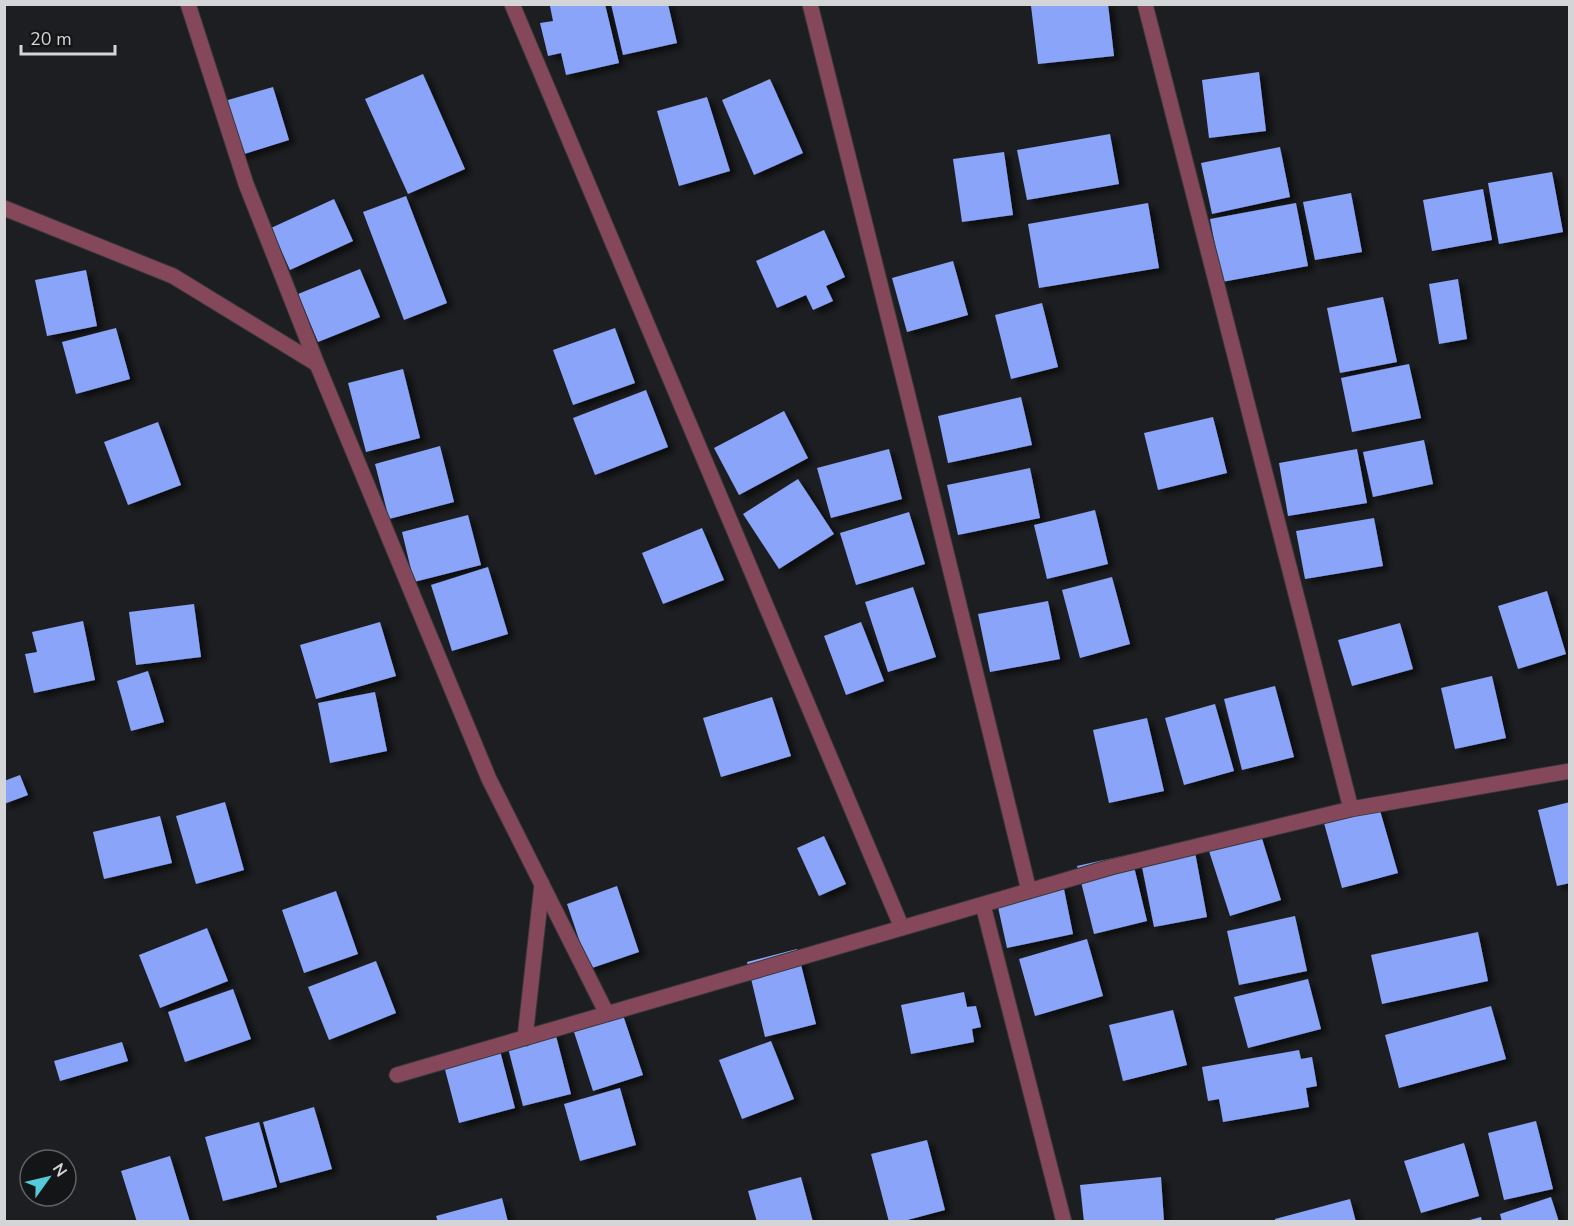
<svg xmlns="http://www.w3.org/2000/svg" width="1574" height="1226" viewBox="0 0 1574 1226" font-family="'Nunito Sans',sans-serif">
<style>
.building{fill:#89a4f9;filter:url(#shadow)}
.lines{fill:none;stroke-linecap:round;stroke-linejoin:round}
.minor-casing{stroke:#37383a;stroke-width:17}
.minor{stroke:#85485a;stroke-width:15}
</style>
<defs>
<filter id="shadow"><feDropShadow dx="6" dy="4" stdDeviation="3" flood-color="#0009"/></filter>
</defs>
<rect width="100%" height="100%" fill="#1d1e21"/>
<path class="building" d="M556,4H605L619,63L566,75L561,53L548,56L540,23L553,21L550,6Z
M611,4H668L677,43L623,55Z
M1045,4H1108L1114,56L1038,64L1031,6Z
M1259,72L1266,131L1209,138L1202,80Z
M423,74L465,169L408,194L365,99Z
M770,79L803,153L754,175L722,100Z
M273,87L289,140L238,156L221,102Z
M707,97L730,171L679,186L657,111Z
M1110,134L1119,184L1027,200L1017,150Z
M1280,147L1290,197L1212,214L1201,163Z
M1004,152L1013,215L962,222L953,159Z
M1552,172L1563,232L1499,244L1488,183Z
M1483,189L1492,240L1432,251L1423,200Z
M1351,193L1362,252L1315,260L1303,202Z
M406,196L447,303L404,320L363,212Z
M334,199L353,241L290,270L271,228Z
M1148,203L1159,268L1039,288L1028,224Z
M1296,203L1308,266L1222,282L1210,219Z
M824,230L845,277L826,286L833,301L813,310L806,295L777,308L756,261Z
M953,261L968,315L907,332L892,278Z
M360,269L380,317L318,342L298,294Z
M86,270L97,326L47,336L35,280Z
M1458,279L1467,339L1439,344L1429,284Z
M1383,297L1397,362L1340,373L1327,308Z
M1042,303L1058,367L1011,379L995,315Z
M116,328L130,379L76,394L62,342Z
M615,328L635,383L573,405L553,350Z
M1409,364L1421,418L1352,432L1341,378Z
M403,369L420,438L366,452L348,383Z
M646,390L668,447L595,475L573,418Z
M1021,397L1032,445L948,463L938,416Z
M784,411L808,458L739,495L714,448Z
M1213,417L1227,473L1158,490L1144,433Z
M158,422L181,485L128,505L104,442Z
M1424,440L1433,484L1373,497L1363,452Z
M440,446L454,502L389,519L375,464Z
M889,449L902,499L831,518L817,468Z
M1357,449L1367,503L1288,516L1279,463Z
M1030,468L1040,518L958,535L947,485Z
M798,479L834,534L779,569L743,514Z
M1095,510L1108,564L1047,579L1034,525Z
M909,512L925,564L856,585L840,533Z
M468,515L481,565L414,582L402,532Z
M1374,518L1383,566L1305,579L1296,531Z
M702,528L724,580L663,604L642,553Z
M488,567L508,634L452,651L431,585Z
M1112,577L1130,644L1080,658L1062,590Z
M913,587L936,657L888,672L865,602Z
M1547,591L1566,654L1518,669L1498,606Z
M1048,601L1060,659L990,672L978,614Z
M194,604L201,657L136,665L129,612Z
M83,621L95,680L34,693L25,654L37,652L32,632Z
M380,622L396,676L316,699L300,645Z
M861,622L884,681L846,695L824,636Z
M1400,623L1413,669L1352,686L1338,640Z
M148,671L164,722L131,731L117,681Z
M1492,676L1506,738L1455,749L1441,688Z
M1275,686L1294,757L1242,770L1224,699Z
M375,692L387,751L330,763L318,703Z
M772,697L791,756L721,777L703,718Z
M1215,704L1234,771L1184,785L1165,718Z
M1147,718L1164,791L1109,803L1093,730Z
M20,775L28,795L4,804V781Z
M225,802L244,870L196,884L176,816Z
M1570,802V883L1557,886L1538,810Z
M1379,807L1398,873L1342,888L1324,823Z
M160,816L172,863L104,879L93,832Z
M1260,832L1281,900L1230,916L1208,848Z
M824,836L846,884L819,896L797,848Z
M1176,844L1195,852L1207,917L1154,927L1141,862L1161,859L1159,847Z
M1131,854L1147,921L1094,934L1077,866Z
M1063,884L1073,934L1007,948L996,898Z
M617,886L639,952L589,969L567,904Z
M336,891L358,954L304,973L282,910Z
M1295,916L1307,971L1239,985L1227,931Z
M207,928L228,981L160,1008L139,955Z
M1478,932L1488,981L1382,1004L1371,955Z
M1087,939L1103,996L1035,1016L1019,959Z
M797,949L816,1024L765,1037L747,962Z
M376,961L396,1013L329,1040L308,987Z
M1308,979L1321,1029L1248,1048L1234,997Z
M233,989L251,1039L185,1062L168,1012Z
M964,992L967,1007L976,1006L981,1027L972,1029L974,1042L911,1054L901,1005Z
M1491,1006L1506,1059L1399,1088L1385,1035Z
M1173,1010L1187,1065L1123,1081L1109,1025Z
M623,1015L643,1075L593,1091L574,1032Z
M555,1032L571,1094L523,1106L507,1044Z
M771,1041L794,1099L742,1119L719,1060Z
M122,1042L128,1061L60,1081L54,1061Z
M499,1047L515,1108L459,1123L443,1062Z
M1299,1050L1301,1059L1312,1057L1317,1086L1306,1088L1309,1107L1223,1122L1219,1099L1208,1101L1202,1067Z
M620,1088L636,1145L580,1161L564,1104Z
M314,1107L332,1169L280,1183L263,1122Z
M1536,1121L1553,1189L1504,1200L1488,1133Z
M259,1122L277,1187L223,1201L205,1137Z
M927,1140L945,1210L900,1222H889L871,1154Z
M1464,1143L1479,1196L1421,1213L1404,1161Z
M170,1156L190,1222H137L121,1171Z
M801,1177L813,1222H757L748,1191Z
M1161,1177L1164,1222H1084L1080,1185Z
M1551,1197L1559,1222H1502L1500,1214Z
M502,1198L508,1222H438L436,1216Z
M1350,1199L1356,1222H1275V1219Z
M1481,1217L1482,1222H1466V1221Z"/>
<g class="lines">
<g class="minor-casing">
<path id="minor" d="M188,4L246,184L317,364L489,779L607,1014
M512,4L902,928
M810,4L906,388L1029,891
M1145,4L1351,809
M4,208L173,276L317,364
M983,905L1064,1222
M525,1038L542,884
M397,1075L1111,867L1351,809L1570,771"/>
</g>
<use href="#minor" class="minor"/>
</g>
<rect width="1574" height="1226" fill="none" stroke="#d4d5d7" stroke-width="12"/>
<g transform="translate(48 1178) rotate(56)"><circle r="28" fill="#141517" stroke="#616264" stroke-width="1.5"/>
<path d="M0-4.5L10 22L0 15L-10 22Z" fill="#53cbda"/>
<text y="-9" font-size="16" font-weight="bold" text-anchor="middle" fill="#d4d5d7">N</text>
</g>
<path d="M21 45v9h94v-9" fill="none" stroke="#d4d5d7" stroke-width="3"/>
<text x="30" y="45" font-size="18" fill="#d4d5d7" stroke="#141517" stroke-width="4.5" paint-order="stroke">20 m</text>
</svg>
